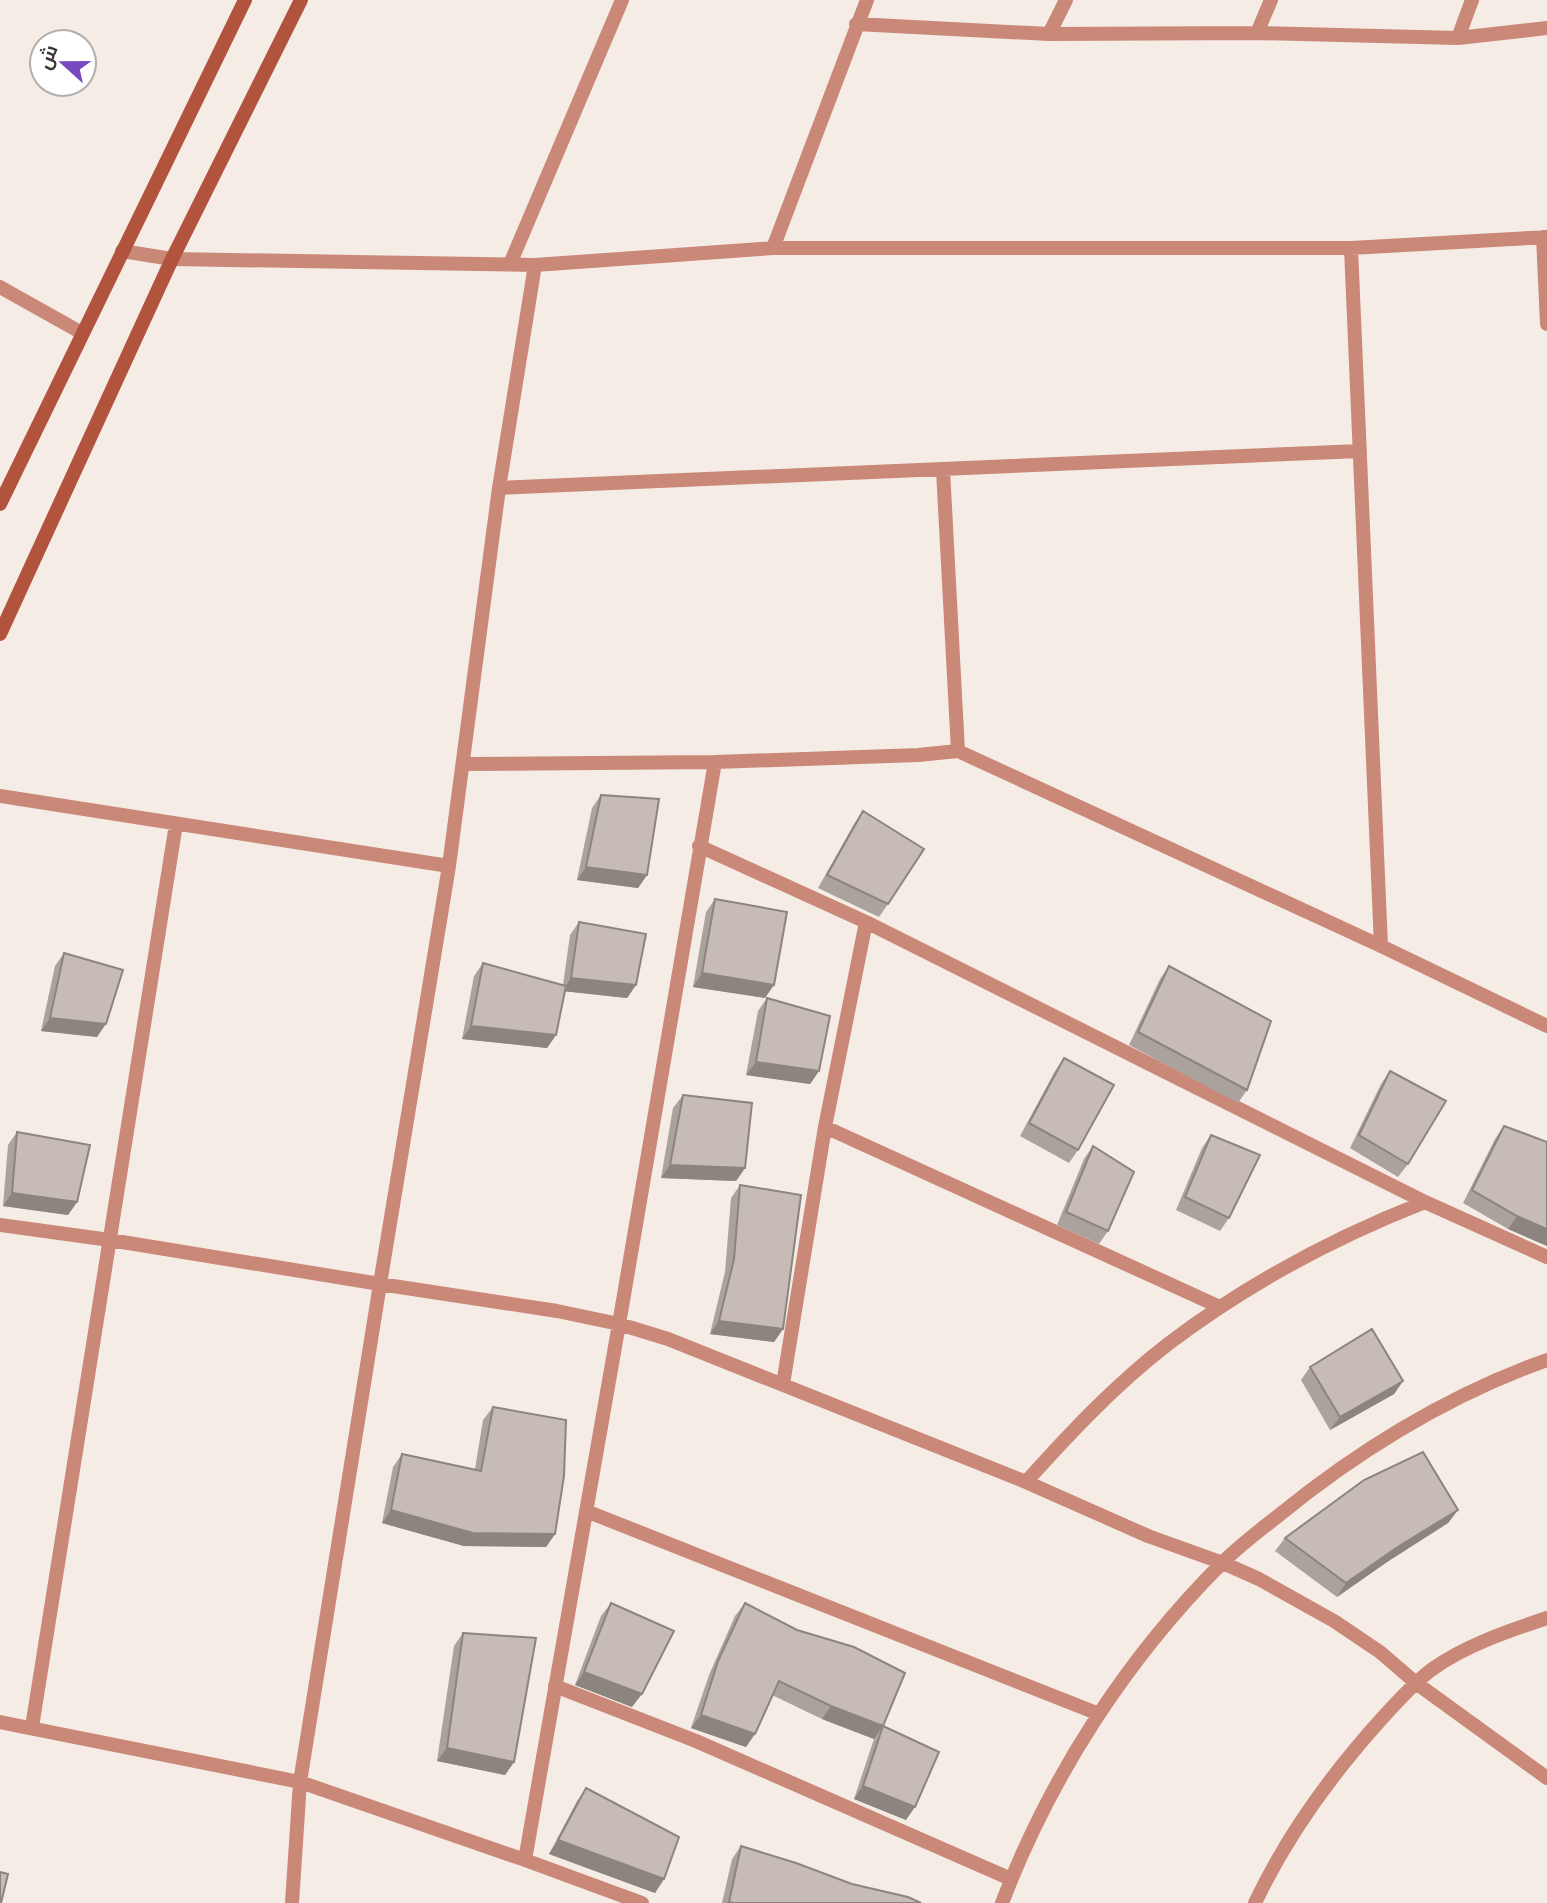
<svg xmlns="http://www.w3.org/2000/svg" width="1547" height="1903" viewBox="0 0 1547 1903" font-family="'Titillium Web',Cairo,sans-serif">
<style>
.lines{fill:none;stroke-linecap:round;stroke-linejoin:round}
.service{stroke:#ca8878;stroke-width:14}
.minor{stroke:#ca8878;stroke-width:14}
.secondary{stroke:#b2533e;stroke-width:14}
.wall{fill:#aaa29c}
.shaded-wall{fill:#8b847f}
.building{fill:#c6bcb5;stroke:#8b847f;stroke-width:2}
</style>
<rect width="100%" height="100%" fill="#f5ece5"/>
<g class="lines">
<path class="service" d="M0,287L82,333"/>
<path class="minor" d="M856,24L1049,34L1257,33L1458,38L1547,28
M1257,33L1271,0
M1049,34L1066,0
M1458,38L1472,0
M1543,237L1547,324
M773,248L867,0
M1351,248L1381,946
M122,251L172,259L535,265L773,248H1351L1547,237
M510,264L622,0
M943,470L958,751
M499,488L1360,451
M463,764L715,762L918,755L958,751L1381,946L1547,1026
M0,796L449,866
M699,846L866,922L1425,1202L1547,1257
M825,1127L1220,1307
M0,1225L110,1240L380,1284L557,1311L619,1324L668,1339L1026,1482L1148,1536L1223,1563L1259,1579L1334,1621L1380,1652L1416,1683L1547,1778
M783,1384L825,1127L866,922
M1026,1482C1070,1433 1115,1385 1168,1344C1247,1284 1333,1238 1425,1202
M586,1511L1099,1714
M555,1686L696,1741L1011,1879
M0,1722L300,1782L525,1860L642,1903
M32,1727L176,824
M525,1860L619,1324L715,762
M292,1903L300,1782L380,1284L449,866L499,488L535,265
M1002,1903C1050,1777 1126,1659 1222,1563C1239,1546 1259,1531 1278,1516C1359,1450 1449,1395 1547,1360
M1255,1903C1287,1835 1334,1771 1385,1715C1399,1700 1414,1683 1431,1670C1464,1646 1508,1631 1547,1618"/>
<path class="secondary" d="M0,504L245,0
M0,634L172,259L301,0"/>
</g>
<path class="wall" d="M601,795L647,875L638,888L577,880L592,808Z
M863,811L888,904L879,917L818,888L854,824Z
M715,899L765,998L693,987L706,912Z
M579,922L636,985L627,998L564,991L556,1035L547,1048L462,1039L474,976L483,963L563,985L570,935Z
M64,953L97,1037L41,1031L55,966Z
M1169,966L1247,1090L1238,1103L1129,1045L1160,979Z
M767,998L819,1071L810,1084L746,1075L758,1011Z
M1064,1058L1078,1150L1069,1163L1020,1136L1055,1071Z
M1390,1071L1408,1164L1398,1177L1350,1148L1381,1084Z
M683,1095L745,1168L736,1181L661,1178L673,1108Z
M1504,1126L1547,1142V1246L1508,1229L1463,1203L1495,1139Z
M17,1132L77,1202L68,1215L3,1206L8,1145Z
M1211,1135L1229,1218L1220,1231L1176,1210L1202,1148Z
M1093,1146L1108,1231L1099,1244L1057,1225L1084,1159Z
M740,1185L783,1329L774,1342L710,1334L725,1272L731,1198Z
M1310,1367L1403,1381L1394,1394L1330,1430L1301,1380Z
M493,1407L555,1534L546,1547L464,1546L382,1523L393,1467L402,1454L475,1469L483,1420Z
M1458,1510L1448,1523L1387,1562L1337,1597L1275,1551L1285,1538Z
M611,1603L632,1707L575,1685L601,1616Z
M745,1603L883,1726L906,1820L854,1799L874,1739L822,1719L772,1695L746,1747L691,1728L709,1675L735,1616Z
M463,1633L514,1762L505,1775L437,1761L454,1646Z
M586,1788L664,1879L655,1893L549,1854L577,1801Z
M741,1846L852,1884L921,1903H722L732,1859Z"/>
<path class="shaded-wall" d="M586,867L647,875L638,888L577,880Z
M702,973L774,985L765,998L693,987Z
M571,978L636,985L627,998L562,991Z
M50,1018L106,1024L97,1037L41,1031Z
M471,1026L556,1035L547,1048L462,1039Z
M756,1062L819,1071L810,1084L746,1075Z
M670,1165L745,1168L736,1181L661,1178Z
M12,1193L77,1202L68,1215L3,1206Z
M1517,1216L1547,1229V1246L1508,1229Z
M719,1321L783,1329L774,1342L710,1334Z
M1403,1381L1394,1394L1330,1430L1340,1417Z
M391,1510L555,1534L546,1547L464,1546L382,1523Z
M1458,1510L1448,1523L1387,1562L1337,1597L1346,1583L1396,1548Z
M584,1672L642,1694L632,1707L575,1685Z
M831,1706L883,1726L874,1739L822,1719Z
M701,1715L755,1734L746,1747L691,1728Z
M447,1748L514,1762L505,1775L437,1761Z
M863,1786L915,1807L906,1820L854,1799Z
M558,1840L664,1879L655,1893L549,1854Z"/>
<path class="building" d="M601,795L659,799L647,875L586,867Z
M863,811L924,849L888,904L827,875Z
M715,899L787,912L774,985L702,973Z
M579,922L646,934L636,985L571,978Z
M64,953L123,970L106,1024L50,1018Z
M483,963L566,986L556,1035L471,1026Z
M1169,966L1271,1021L1247,1090L1138,1032Z
M767,998L830,1016L819,1071L756,1062Z
M1064,1058L1114,1085L1078,1150L1029,1123Z
M1390,1071L1446,1101L1408,1164L1359,1135Z
M683,1095L752,1103L745,1168L670,1165Z
M1504,1126L1547,1142V1229L1517,1216L1472,1190Z
M17,1132L90,1145L77,1202L12,1193Z
M1211,1135L1260,1155L1229,1218L1185,1197Z
M1093,1146L1134,1172L1108,1231L1066,1212Z
M740,1185L801,1195L783,1329L719,1321L734,1259Z
M1372,1329L1403,1381L1340,1417L1310,1367Z
M493,1407L566,1420L564,1476L555,1534L473,1533L391,1510L402,1454L481,1471Z
M1423,1452L1458,1510L1396,1548L1346,1583L1285,1538L1364,1480Z
M611,1603L674,1631L642,1694L584,1672Z
M745,1603L797,1630L854,1647L905,1673L883,1726L831,1706L779,1681L755,1734L701,1715L718,1661Z
M463,1633L536,1638L514,1762L447,1748Z
M883,1726L939,1752L915,1807L863,1786Z
M586,1788L679,1837L664,1879L558,1840Z
M741,1846L796,1863L852,1884L908,1897L921,1903H733L729,1902Z
M0,1872L8,1874L1,1903H0Z"/>
<g transform="translate(63 63) rotate(291)"><circle r="33" fill="#ffffff" stroke="#b0afad" stroke-width="2"/>
<path d="M0-5L12 26L0 18L-12 26Z" fill="#784ac2"/>
<text y="-10" font-size="19" font-weight="bold" text-anchor="middle" fill="#3a3633">ش</text>
</g>
</svg>
